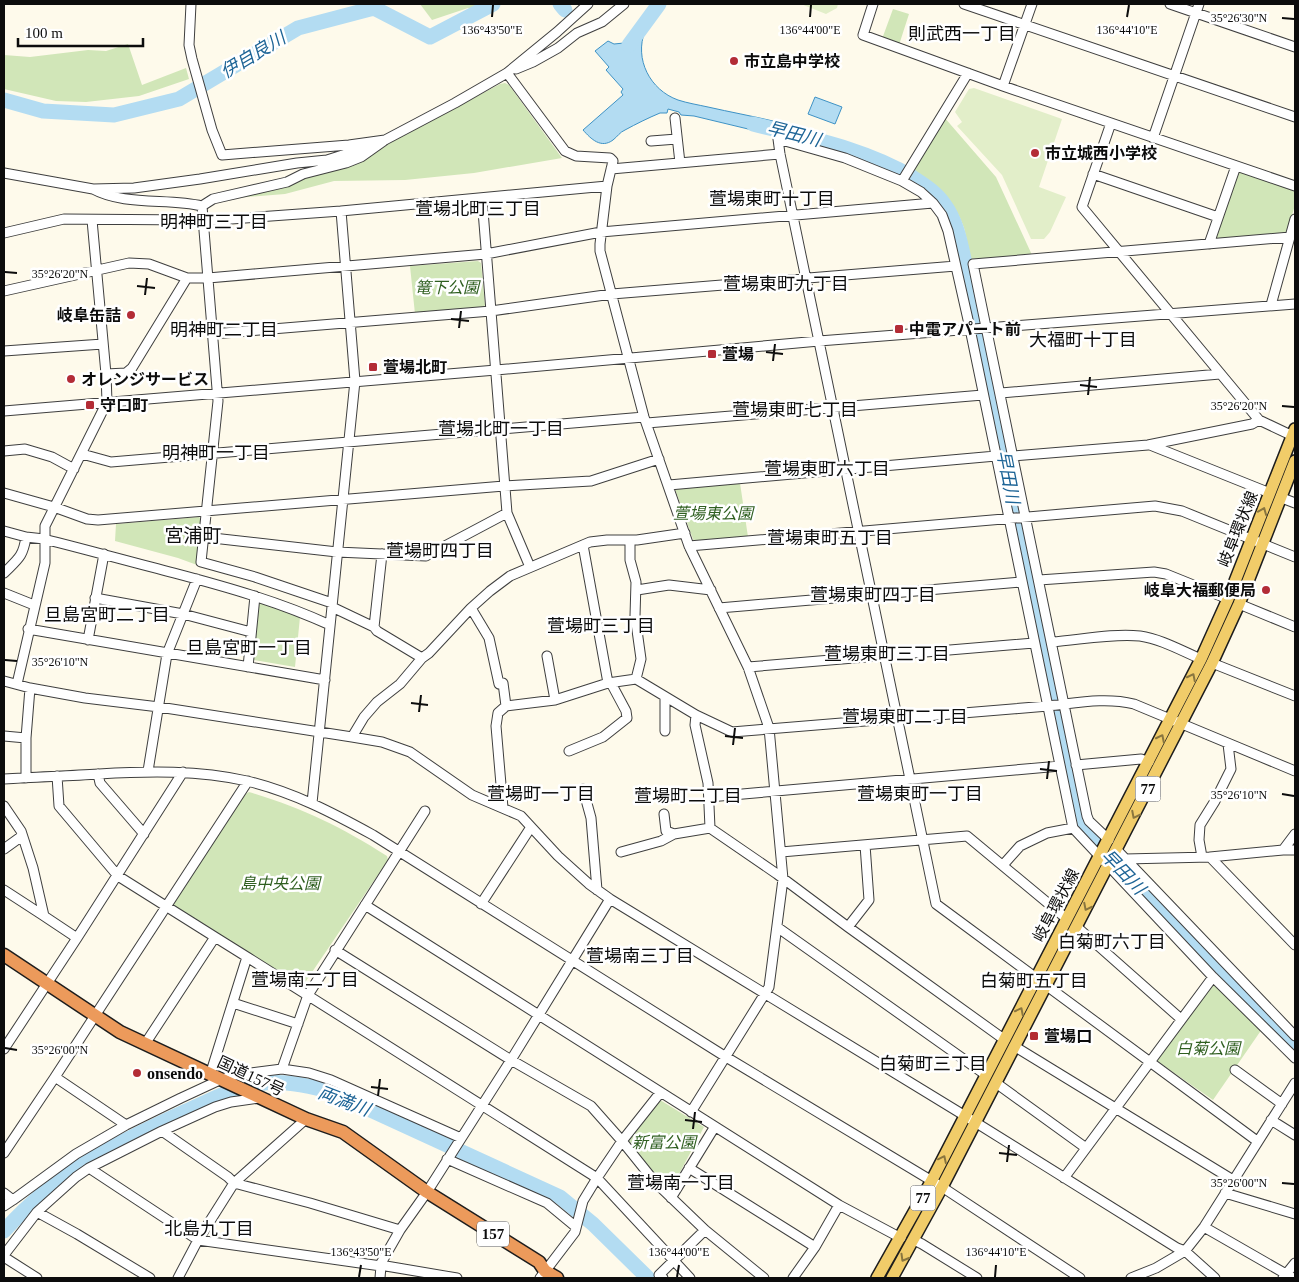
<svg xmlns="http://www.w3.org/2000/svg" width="1299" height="1282" viewBox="0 0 1299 1282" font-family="'Times New Roman','Noto Sans JP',serif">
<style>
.green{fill:#d1e6b8}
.pitch{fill:#e2eec9}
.water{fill:#b3dcf2;stroke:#3e92c5}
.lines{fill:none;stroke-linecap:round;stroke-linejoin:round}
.river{stroke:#b3dcf2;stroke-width:15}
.minor-casing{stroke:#3f3f3f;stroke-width:11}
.major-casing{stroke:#1d1d1d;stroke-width:14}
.highway-casing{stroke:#1d1d1d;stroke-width:15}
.minor{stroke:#fff;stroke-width:9}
.major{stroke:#f1cc69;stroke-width:11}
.highway{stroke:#ec9a5b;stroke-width:12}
.oneway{stroke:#8a763f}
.ticks{fill:none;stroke:#0c0c0c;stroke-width:2}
.poi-dot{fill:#b32c36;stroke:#fff;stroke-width:2}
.labels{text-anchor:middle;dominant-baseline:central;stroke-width:5;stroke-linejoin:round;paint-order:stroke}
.shield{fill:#fff;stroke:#555;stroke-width:1}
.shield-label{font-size:15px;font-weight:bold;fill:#0c0c0c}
.poi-label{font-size:16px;font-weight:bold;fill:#0c0c0c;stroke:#fff;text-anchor:start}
.park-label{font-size:16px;font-style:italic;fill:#2f5f20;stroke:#fff}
.street-label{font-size:16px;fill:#0c0c0c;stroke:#fff}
.neighbourhood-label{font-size:18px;fill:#0c0c0c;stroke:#fff}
.water-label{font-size:18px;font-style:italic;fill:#1d6496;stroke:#fff}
.quarter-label{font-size:19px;fill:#0c0c0c;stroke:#fff}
.ticks-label{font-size:12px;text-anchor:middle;fill:#0c0c0c;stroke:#fff;stroke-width:5;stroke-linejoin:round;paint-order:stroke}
</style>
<rect width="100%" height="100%" fill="#fefaeb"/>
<path class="green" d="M420,4H477L474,11L468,8L432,20Z
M893,9L909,14L899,45L882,39Z
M128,44L142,85L186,68L189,79L139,96L86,102L56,101L4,89V55L30,57L88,50L106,51Z
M505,83L509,85L562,158L474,173L405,180L334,181L285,194L235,198L362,160L400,137L500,84Z
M944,117L996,177L1032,255L970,259C968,249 967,238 964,228C956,202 934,184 912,170Z
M1241,172L1295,191V205L1287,232L1219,240L1216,237L1238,173Z
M478,261L481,263L485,305L483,308L415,314L410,266Z
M740,483L748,537L694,542L675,489Z
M199,517L201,519L197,565L178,558L115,541L116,524Z
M256,600L300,617L295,667L248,659Z
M249,792C302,808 340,826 387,856L388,860L304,984L301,985L174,906L173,904L244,795Z
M1215,982L1262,1029L1213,1100L1157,1061Z
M660,1100L704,1127L670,1191L628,1144L630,1138Z"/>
<path class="pitch" d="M801,4H838L837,8L826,14Z
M974,88L1062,119L1039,187L1066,197L1050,232L1044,239H1031L1002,175L957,126L962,122L955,112L969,89Z"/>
<path class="water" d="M637,27L645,31C634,59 650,90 678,100C687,103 699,105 708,107C730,112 752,116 773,121V135L694,116L681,115L679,112L668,109L667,113H660C648,118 636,124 625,130C620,132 617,137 613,140C601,149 591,139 583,130L623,95L621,92L623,89L606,70L609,67L595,51L608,41L614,44L624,43Z
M815,97L842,107L835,124L808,114Z"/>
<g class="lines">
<path class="river" d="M560,4L565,10
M629,45L659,4
M4,100L43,111L114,115L179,99L298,28L374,8L430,37L493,4
M753,124C808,138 863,148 912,177C924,185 936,192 944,204C958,223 961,246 966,268L1078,825L1295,1051
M4,1231C58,1171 114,1144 186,1111C209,1101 232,1088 257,1084C282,1080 305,1085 329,1091L560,1197L593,1224L648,1278"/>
<g class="minor-casing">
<path id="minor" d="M191,4L189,45L192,59L212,130L222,155L349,145L385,140
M873,4L863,35L1003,86L1295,186
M964,4L1295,117
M1170,4L1295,47
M516,69L533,62L558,48L577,33L602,22L624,4
M507,73L565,151L576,156L610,158L613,161L607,186L600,244V251L644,417L689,546L748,667L769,728L783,879L769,987L691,1112
M1003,86L1032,4
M675,118L680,163
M1111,123L1082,207L1259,420L1295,437
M1153,138L1199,4
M651,141L677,139
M611,169L780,154
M4,173L93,189C124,206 169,198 202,206
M1093,174L1218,217
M902,181L968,73
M93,189L134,188L200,179L297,163L327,160L352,152L369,150
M482,198L507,513L530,567
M4,233L64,219L193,220L203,221L341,211L607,186
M1209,244L1236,166
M4,291L129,263L149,264L187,278H208L486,254L601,232L933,203
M1271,305L1295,219
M212,334L491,311L612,294L956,266
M4,351L103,344
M106,374L126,373L132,368L187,278
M1001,393L1220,374
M4,411L496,370L819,341L1295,304
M647,423L983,395
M1150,445L1270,493
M4,451L25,449L52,457L74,469
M82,454L111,462L644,417
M1013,456L1148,445L1252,424L1259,420
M669,485L996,456
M4,493L54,507L87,519L98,520L504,486L591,481L659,459
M1282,498L1295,503
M4,531L26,537L44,539C88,550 131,562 174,573C227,587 280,602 330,625
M204,537L337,552L426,556L507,513
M630,540V560L636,582L635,616L641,659L636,679
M583,545L608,683
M689,546L1155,506L1182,511L1295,557
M4,573C18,559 23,557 26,537
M1039,580L1154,572L1166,574L1228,599
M637,590L669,585L711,590
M4,593L34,605
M95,598L183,614L251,632
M332,603L255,577L201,562L218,401L202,206L213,199L287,182L303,174L346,163L361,157L385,140L455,103L507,73L557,32L588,4
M1239,604L1295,627
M332,607L374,627L382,554
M471,608L489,638L499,684L503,683L506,706
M719,608L1022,582
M374,627L377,631L422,658
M28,629L325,680
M88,640L104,554
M1052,642C1079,640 1113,633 1140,636C1161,639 1182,651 1201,659
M547,656L555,700
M1212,663L1295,696
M248,667L255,596
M748,667L1034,643
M4,681L30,688L85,698L159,707L352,737L382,742L410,752L472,795L521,816L558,856L589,884L610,899L975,1122L1177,1248L1185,1251L1215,1278
M17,684L45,563V526L107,402L106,374L92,220
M665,697V731
M696,715L695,725L708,783L710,828L777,874L848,927L1005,1040
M4,736L26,738
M352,737L364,717L377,702L400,684L422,658L429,653L471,608L490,591L510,576L590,542L607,540H637L685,533
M569,751L603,737L627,718L626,711L611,683
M1076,765L1141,759L1149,762
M148,771L167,654L197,579
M98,774L100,783L144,834
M57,776L59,806L118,876L215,937L145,1044
M26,778V738L30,688
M4,779C36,777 67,776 99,774C149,771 198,770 247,781C293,792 333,813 373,835L726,1057L942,1187L1080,1278
M583,789L591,818L597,890
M709,797L1060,766
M312,803L355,381L341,211
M4,806L21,831L33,868L44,916L4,890
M503,808L496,726L498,713L506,706L555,700L608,683L636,679L696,715L732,732L1048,706C1077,703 1105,697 1134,704L1295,771
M664,814L666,831L674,834
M1109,840L1089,821L1087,816L973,264L1290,237
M4,849L22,836
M1117,850L1295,1036
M1283,850H1295
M621,852L661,841L674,834L710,828
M781,852L967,836L1067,919
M1202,857L1199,840L1200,825L1215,801L1231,769L1228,744
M1210,857L1283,850L1295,834
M1125,859L1210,857L1295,945
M1003,865L1020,846L1047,833L1073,828
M481,904L531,827
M365,905L839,1205L901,1238
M44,916L77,938
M777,927L986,1075
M848,927L869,900L865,845
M1077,927L1181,1019
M335,950L511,1060L591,1106L622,1141L655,1182L705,1230L764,1278
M247,957L597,1178L690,1278
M233,1003L298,1024
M1014,1046L1233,1180
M4,1049L77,938L183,772
M282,1069L309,1073L331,1080L461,1138
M1235,1070L1282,1104
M210,1075L247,957L215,937
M996,1083L1086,1148
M306,1119L234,1183L310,1203L400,1230
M1271,1120L1295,1135
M126,1125L55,1077L248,781
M162,1131L228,1177L234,1183L198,1240L381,1266
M1257,1141L936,904L780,154L778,139L845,158L902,181L921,192L933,203L942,215L948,231L969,324L1073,828L1213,977L1295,1058
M4,1153L55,1077
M447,1159L547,1203L576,1227
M89,1168L198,1240L178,1278
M689,1168L815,1247
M1064,1178L1213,977
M4,1193L13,1200L4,1206
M1225,1193L1295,1214
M671,1198L714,1128
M13,1200L76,1154L126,1125L181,1098L222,1079L235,1075L282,1069L308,995L425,811
M37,1212L77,1234L150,1278
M1204,1227L1293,1278
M914,1240L922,1244L977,1278
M4,1255L37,1212L76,1177L89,1168L162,1131L215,1107L231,1102L260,1098
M4,1257L37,1278
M380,1265L400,1230L427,1192L511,1060L610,899
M380,1265L457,1278
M380,1278L381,1266
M540,1278L575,1232L583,1201L597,1178L622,1141L660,1093
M663,1278L659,1275L705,1230
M793,1278L815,1247L839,1205
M1131,1278L1156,1268L1185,1251L1204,1227L1295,1083
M1283,1278L1295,1263"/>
</g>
<g class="major-casing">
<path id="major" d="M877,1278L931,1182L1201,659L1228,599L1295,429
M892,1278L942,1187L1212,663L1239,604L1295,461"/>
</g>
<g class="highway-casing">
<path id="highway" d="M4,955L120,1032L306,1119L343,1132L427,1192L539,1262L545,1271L557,1278"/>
</g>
<use href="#minor" class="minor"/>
<use href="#major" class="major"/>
<use href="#highway" class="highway"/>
</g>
<defs><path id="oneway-chevron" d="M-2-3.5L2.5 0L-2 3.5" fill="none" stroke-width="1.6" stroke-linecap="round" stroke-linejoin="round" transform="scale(1.25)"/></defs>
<g class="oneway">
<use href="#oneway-chevron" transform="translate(1263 511) rotate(-68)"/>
<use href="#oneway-chevron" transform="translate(1192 677) rotate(-63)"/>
<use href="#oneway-chevron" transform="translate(1161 738) rotate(-63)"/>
<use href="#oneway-chevron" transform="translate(1135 815) rotate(117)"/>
<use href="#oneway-chevron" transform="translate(1087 907) rotate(117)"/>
<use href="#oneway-chevron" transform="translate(1020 1011) rotate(-63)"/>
<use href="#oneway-chevron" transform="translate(943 1159) rotate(-64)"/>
<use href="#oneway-chevron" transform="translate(904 1258) rotate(120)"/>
</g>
<path class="ticks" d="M492,17L493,5M810,17L811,5M1127,17L1129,5M1282,18L1294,19M5,272L17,273M137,286L155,288M145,295L147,278M451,319L469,321M459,328L461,311M766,352L783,354M773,361L775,344M1080,385L1097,387M1088,395L1090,377M1282,406L1294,407M5,660L17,661M411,703L428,705M419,712L421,695M725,736L743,738M733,745L735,728M1040,769L1057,771M1047,779L1049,761M1282,794L1294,796M5,1048L17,1050M371,1087L388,1089M378,1096L380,1079M685,1120L702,1122M693,1129L695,1112M999,1153L1017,1155M1007,1162L1009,1145M1282,1183L1294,1184M359,1277L361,1265M677,1277L679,1265M995,1277L996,1265"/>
<g class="poi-dot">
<circle cx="734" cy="61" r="5"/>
<circle cx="1035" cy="153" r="5"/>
<circle cx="131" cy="315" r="5"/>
<rect x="894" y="324" width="10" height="10" rx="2.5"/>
<rect x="707" y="349" width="10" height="10" rx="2.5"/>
<rect x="368" y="362" width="10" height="10" rx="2.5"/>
<circle cx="71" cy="379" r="5"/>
<rect x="85" y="400" width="10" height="10" rx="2.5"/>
<circle cx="1266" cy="590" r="5"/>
<rect x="1029" y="1031" width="10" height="10" rx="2.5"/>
<circle cx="137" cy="1073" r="5"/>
</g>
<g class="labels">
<g class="shield">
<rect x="1135.5" y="776.5" width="25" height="25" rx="4"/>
<rect x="910.5" y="1185.5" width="25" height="25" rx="4"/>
<rect x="477" y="1221.5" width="32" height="25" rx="4"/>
</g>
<g class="shield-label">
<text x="1148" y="789">77</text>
<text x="923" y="1198">77</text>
<text x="493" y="1234">157</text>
</g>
<g class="poi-label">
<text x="744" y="61">市立島中学校</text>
<text x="1045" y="153">市立城西小学校</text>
<text x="121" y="315" text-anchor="end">岐阜缶詰</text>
<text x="909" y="329">中電アパート前</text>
<text x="722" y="354">萱場</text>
<text x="383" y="367">萱場北町</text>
<text x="81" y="379">オレンジサービス</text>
<text x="100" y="405">守口町</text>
<text x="1256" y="590" text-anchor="end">岐阜大福郵便局</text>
<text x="1044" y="1036">萱場口</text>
<text x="147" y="1073">onsendo</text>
</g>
<g class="park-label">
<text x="447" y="287">篭下公園</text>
<text x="713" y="513">萱場東公園</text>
<text x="280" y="883">島中央公園</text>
<text x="1208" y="1048">白菊公園</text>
<text x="664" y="1142">新富公園</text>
</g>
<g class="street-label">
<text transform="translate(1238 529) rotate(-68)">岐阜環状線</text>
<text transform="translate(1056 905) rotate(-62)">岐阜環状線</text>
<text transform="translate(251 1076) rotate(25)">国道157号</text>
</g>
<g class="neighbourhood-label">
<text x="962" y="34">則武西一丁目</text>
<text x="772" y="199">萱場東町十丁目</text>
<text x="478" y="209">萱場北町三丁目</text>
<text x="214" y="222">明神町三丁目</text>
<text x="786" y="284">萱場東町九丁目</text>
<text x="224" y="330">明神町二丁目</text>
<text x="1083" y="340">大福町十丁目</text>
<text x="795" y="410">萱場東町七丁目</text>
<text x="501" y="429">萱場北町一丁目</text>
<text x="216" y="453">明神町一丁目</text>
<text x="827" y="469">萱場東町六丁目</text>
<text x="830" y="538">萱場東町五丁目</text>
<text x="440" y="551">萱場町四丁目</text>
<text x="873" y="595">萱場東町四丁目</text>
<text x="107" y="615">旦島宮町二丁目</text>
<text x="601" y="626">萱場町三丁目</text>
<text x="249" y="648">旦島宮町一丁目</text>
<text x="887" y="654">萱場東町三丁目</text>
<text x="905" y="717">萱場東町二丁目</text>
<text x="541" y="794">萱場町一丁目</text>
<text x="920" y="794">萱場東町一丁目</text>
<text x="688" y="796">萱場町二丁目</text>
<text x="1112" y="942">白菊町六丁目</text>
<text x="640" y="956">萱場南三丁目</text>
<text x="305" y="980">萱場南二丁目</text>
<text x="1034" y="981">白菊町五丁目</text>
<text x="933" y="1064">白菊町三丁目</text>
<text x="681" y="1183">萱場南一丁目</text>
<text x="209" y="1229">北島九丁目</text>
</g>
<g class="water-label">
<text transform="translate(253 55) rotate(-31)">伊自良川</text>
<text transform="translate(794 134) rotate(14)">早田川</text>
<text transform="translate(1008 477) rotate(79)">早田川</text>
<text transform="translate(1123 872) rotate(46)">早田川</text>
<text transform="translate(344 1101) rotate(21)">両満川</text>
</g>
<g class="quarter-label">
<text x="193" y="535">宮浦町</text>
</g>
</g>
<g class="ticks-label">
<text x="1239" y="22">35°26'30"N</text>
<text x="492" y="34">136°43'50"E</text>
<text x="810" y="34">136°44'00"E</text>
<text x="1127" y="34">136°44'10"E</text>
<text x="60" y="278">35°26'20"N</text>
<text x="1239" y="410">35°26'20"N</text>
<text x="60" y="666">35°26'10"N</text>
<text x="1239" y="799">35°26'10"N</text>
<text x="60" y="1054">35°26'00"N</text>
<text x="1239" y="1187">35°26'00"N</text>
<text x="361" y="1256">136°43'50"E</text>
<text x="679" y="1256">136°44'00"E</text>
<text x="996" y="1256">136°44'10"E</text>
</g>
<rect width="1299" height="1282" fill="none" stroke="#0c0c0c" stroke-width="10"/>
<path d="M18 38v8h125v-8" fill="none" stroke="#0c0c0c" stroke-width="2.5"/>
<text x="25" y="38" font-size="15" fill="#0c0c0c" stroke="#ffffff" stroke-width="4" paint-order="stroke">100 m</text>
</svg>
